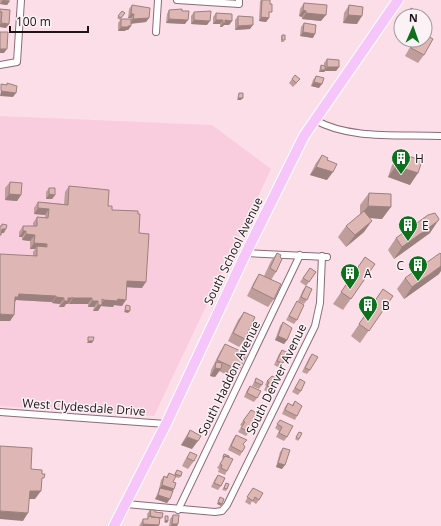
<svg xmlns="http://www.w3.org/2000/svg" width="441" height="526" viewBox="0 0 441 526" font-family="'Open Sans',sans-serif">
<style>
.built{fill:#f9cddd}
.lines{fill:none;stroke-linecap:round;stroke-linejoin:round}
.minor-casing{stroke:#8c6b78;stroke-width:8}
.primary-casing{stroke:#fff;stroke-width:12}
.minor{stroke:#fff;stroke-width:6}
.primary{stroke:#f6c6fa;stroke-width:10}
.wall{fill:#bf9d9b}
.shaded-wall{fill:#9b807e}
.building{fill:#deb7b4;stroke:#9b807e}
.labels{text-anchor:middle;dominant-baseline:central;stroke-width:3;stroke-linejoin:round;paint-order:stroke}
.poi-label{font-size:12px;fill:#201318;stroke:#faf2f5;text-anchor:start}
.street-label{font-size:12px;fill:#201318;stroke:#faf2f5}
</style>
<rect width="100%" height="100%" fill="#fcdee9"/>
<path class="built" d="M0,116L212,125L271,169L154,416L0,406Z"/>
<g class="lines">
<g class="minor-casing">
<path id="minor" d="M177,0L239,4V0
M156,32L158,0
M0,65L17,62L21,0
M315,120C350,140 401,134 441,136
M246,253L327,257
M0,412L166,424
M126,504L215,512L222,511L227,505L315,326L320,303L322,256
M178,510L300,255"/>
</g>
<g class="primary-casing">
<path id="primary" d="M114,526L166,424L246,253L304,136L398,0"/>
</g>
<use href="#minor" class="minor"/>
<use href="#primary" class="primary"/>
</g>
<path class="wall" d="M0,0H10L7,5L0,4Z
M261,0H270L269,16L266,22L259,21L260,1Z
M304,3L321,21L302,19V17L299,16L300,9Z
M132,5L149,18L146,22L131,23V26L128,30H126L125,31H118V23L121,19H131V18H128L129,9Z
M349,5L357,24L343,23L344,13Z
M0,9L10,10L6,28L0,27Z
M169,10L182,11L185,24L166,23L167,14Z
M122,11L125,13L120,20L117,18Z
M194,12L207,25L191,24V16Z
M216,13L232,21L229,25H224L222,27H220V24H213V17Z
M238,16L250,29L235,30V20Z
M304,23L313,38L300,36L301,27Z
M282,35L284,42H281V37Z
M414,40H425L424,55L418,63L405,56Z
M327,59L339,67L336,71H325L324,72H319L320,67L321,65H324V63Z
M316,76L319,88L311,86L313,80Z
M292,79L297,83L293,87L289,83Z
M401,153L410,185L388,177L392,165Z
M322,155L327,160V180L310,175L316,163Z
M10,182L21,195L17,201L5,200V188Z
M69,186L108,206L139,233L142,288L127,287L122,306L114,305L113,307L101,306L98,311H93L94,307H88V304H69L68,303V304H66L64,307H59L60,304L52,303V302L16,300L15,302L14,315L10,321H0L33,255V252L35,249H30V241L22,240V237H19V232L23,226H33V223L37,217L45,218V215L34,214V208L38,202L64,204L65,192Z
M49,188L55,195L52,199H46V192Z
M369,193L382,219L370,218L364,232L346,247L338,237L346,226L360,215V205Z
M430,233L394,259L388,250L396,238Z
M277,253L280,257L276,272L271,280L274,299L268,307L247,296L254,282L259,274L264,276L271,261Z
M365,257L375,264L343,310L333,304Z
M310,268L316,272L306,286L300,282Z
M439,274L404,299L397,289L405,278Z
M306,286L307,300L304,304L298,301L303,290Z
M383,289L393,296L360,343L351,336Z
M297,301V320L294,324L286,320Z
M244,312L245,339L239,347L228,341L238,320Z
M283,322L287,340L284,344L275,340L280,326Z
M225,344L239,370L233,378L219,371L215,377L210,376L211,370L220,352Z
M282,350L283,363L280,368L274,365L279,354Z
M312,354L310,370L307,374L302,372L309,358Z
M256,378L262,385L259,389L252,386Z
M278,379L273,389L270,393L264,390L266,386L265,385L267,381Z
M300,379L301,391L298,395L292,392Z
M250,386L257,398L254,402L244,397L247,390Z
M295,401L297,416L295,420L282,414L285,407L288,403L292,405Z
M251,410L249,432L246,436L238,432L242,426L240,425Z
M280,420L287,437L284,441L276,437L279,431L275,428Z
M190,430L192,449L181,445L185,438Z
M299,432V439L298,441L295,439Z
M236,435L243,445L242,452L240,456L228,450L233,439Z
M283,448L282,469L276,467L280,452Z
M190,452L194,461L188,469L182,466L185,460Z
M224,454L227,471L225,475L218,472L219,469L217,468L223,459H222L223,456Z
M177,470L181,476L179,478L175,477L173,482L174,489L167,503L155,499L158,492L159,489L161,480L164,476L166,477L169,473L174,475Z
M218,475L221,486L218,490L211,487L215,479Z
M226,483L227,489L226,491L222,490Z
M253,488L259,500L256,504L252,501L250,505L245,502Z
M150,510L155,512L160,522L158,526H139L143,519H146L148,518L147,514Z
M173,515L177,526H169L170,519Z"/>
<path class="shaded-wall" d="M3,0L10,1L7,5L0,4Z
M303,10L306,11L302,17L299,16Z
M306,13L326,15L321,21L302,19Z
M131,14H134L131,18H128Z
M348,15L362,16L357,24L343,23Z
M261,17L269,18L266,22L259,21Z
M149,18L146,22L130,24L133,19Z
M169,19L188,20L185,24L166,23Z
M194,20L210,21L207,25L191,24Z
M216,20H223L220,24H213Z
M225,20L232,21L229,25H224L222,27H220Z
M1,23L9,24L6,28L0,27V25Z
M253,25L250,29L235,30L238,26Z
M128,26H131L128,30H126L125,31H118L121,27Z
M303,32L315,34L313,38L300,36Z
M0,49H7L4,53H0Z
M327,67H339L336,71H325L324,72H319L321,70H325Z
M314,82L322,84L319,88L311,86Z
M1,91L16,93L13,97L0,96Z
M238,98H243L241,100H237Z
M396,166L418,173L410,185L388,177Z
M316,167L333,172L327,180L310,175Z
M9,194L21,195L17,201L5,200Z
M49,194L55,195L52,199H46Z
M368,206L391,207L382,219L359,217Z
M38,208L49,209L45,215L34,214Z
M372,221L364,232L346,247L355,235Z
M438,221L430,233L394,259L402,247Z
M2,229H6L4,233H0Z
M23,231H26L22,237H19Z
M26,234L35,235L30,241L22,240Z
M34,243L47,244L43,250L37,246L35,249H30Z
M441,266V271L439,274L404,299L412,287Z
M127,281L146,282L142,288L123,287Z
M19,294L56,296L52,302L16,300L14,303L15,297Z
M56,297L64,298L60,304L52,303Z
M68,298H72L68,304H66L64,307H59L64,301Z
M73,298H92L88,304H69Z
M118,299L126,300L122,306L114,305L113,307L101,306L98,311H93L98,305H101L104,300Z
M92,301H98L94,307H88Z
M125,310L130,311L128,313L124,312Z
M0,314L14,315L10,321H0Z
M278,336L287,340L284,344L275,340Z
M88,341H93L92,343H87Z
M215,368L221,369L215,377L210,376Z
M187,437L198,441L192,449L181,445Z
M278,463L285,465L282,469L276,467Z
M162,485L174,489L171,493L159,489Z
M30,491H41L35,499H24Z
M158,495L170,499L167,503L155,499Z
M218,502L222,504L221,506L217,504Z
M0,511L28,513L23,521L0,519Z
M165,520L168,521L167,523L164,522Z
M143,524L159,525L158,526H142Z
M172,524H178L177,526H171Z"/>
<path class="building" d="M262,0H270V4H272V12H269V18L261,17Z
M304,3L327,5L326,15L306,13V11L303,10Z
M132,5L150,8L149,18L133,19L134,14H131Z
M349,5L363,7L362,16L348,15Z
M411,8L422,14L421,16H410L408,15Z
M0,9L10,10L9,24L1,23L2,12H0Z
M182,9V11H189L188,20L169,19V10Z
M122,11L125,13L121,18L118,16Z
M211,11L210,21L194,20V12Z
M216,13L232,14V21L225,20V23H223V20H216Z
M238,16L253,17V25L238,26Z
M121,19H131V26H128V27H121Z
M425,21L428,22L426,30L425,29Z
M304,23L316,25L315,34L303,32Z
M0,32H8L7,49H0Z
M425,34L433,39L424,55L411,48L416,40H425Z
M282,35H285V40H282Z
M327,59L339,60V67H327Z
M321,65L325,66V70H321Z
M295,75L300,79L296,83L292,79Z
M316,76L324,78L322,84L314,82Z
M7,83L17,86L16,93L1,91V84L7,85Z
M239,93H243V98H238Z
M401,153L422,161L418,173L396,166Z
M322,155L328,158L327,160L337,164L333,172L316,167Z
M10,182L22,183L21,195L9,194Z
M69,186L109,190L108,206H112V210L138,211V214H140L139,233L149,234L146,282L127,281L126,300L118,299L117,301L104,300L102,299V305H98V301H92V298H73L72,297V298H68V301H64V298L56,297V296L19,294L18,297H15L14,315L0,314V254L37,256V246L47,247V244L34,243L35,235L26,234V231H23V226H37V217L48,218L49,209L38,208V202L68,205Z
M49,188H55V195L49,194Z
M369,193L391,194V207L368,206Z
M364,211L372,221L355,235L346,226Z
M435,213L439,219L438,221L402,247L396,238L428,215Z
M2,224L7,225L6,229H2L1,235H0V226H2Z
M277,253L281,255L280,257L282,259L276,272L270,268Z
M440,253L441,254V266L412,287L405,278Z
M365,257L375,264L351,299L341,292Z
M310,268L316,272L309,282L303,278Z
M259,274L281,284L274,299L252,288Z
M306,286L312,289L307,300L301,297Z
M383,289L393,296L369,331L359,324Z
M297,301L304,305L297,320L289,316Z
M126,305L130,306V311L125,310Z
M244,312L255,317L245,339L233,333Z
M283,322L292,328L287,340L278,336Z
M88,337H94L93,341H88Z
M225,344L247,354L239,370L217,360Z
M282,350L288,353L283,363L277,361Z
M312,354L318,357L310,370L305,368Z
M216,362L222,363L221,369L215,368Z
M272,376L278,379L273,389L267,386L269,382L267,381Z
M256,378L263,382L262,385L255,382Z
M300,379L305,382L301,391L295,388Z
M250,386L261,391L257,398L247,393Z
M295,401L302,406L297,416L285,410L288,403L293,406Z
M251,410L259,414L249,432L241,428L245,422L243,421Z
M280,420L293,426L287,437L279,433L282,427L277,424Z
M190,430L201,436L198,441L187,437Z
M299,432L302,433L299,439L296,437Z
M236,435L247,440L243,444L245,447L242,452L231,446Z
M0,446L32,448L31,469L42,470V474H45L44,478H42L41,491H30L28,513L0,511Z
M283,448L290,450L285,465L278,463Z
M190,452L197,455L194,461L187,458Z
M224,454L229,456V457L225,456L224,457H223Z
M225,456L233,459L227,471L221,468L222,465L220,464Z
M177,470L182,472L181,476L175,474Z
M169,473L176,476L173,482L176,483L174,489L162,485L164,476L167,478Z
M218,475L225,478L221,486L214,483Z
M226,483L229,484L227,489L224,488Z
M160,488L173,491L170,499L158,495Z
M253,488L263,493L259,500L255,497L253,501L247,497Z
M220,497L224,499L222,504L218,502Z
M150,510H155V512L163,513L162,518L151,517Z
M173,515H179L178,524H172Z
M148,516L160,518L159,525L143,524V519H148Z
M165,516H168V521L165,520Z"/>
<defs>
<g id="building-pin" transform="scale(1)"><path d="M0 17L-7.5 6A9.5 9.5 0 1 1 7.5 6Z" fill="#0e6f1d" stroke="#faf2f5"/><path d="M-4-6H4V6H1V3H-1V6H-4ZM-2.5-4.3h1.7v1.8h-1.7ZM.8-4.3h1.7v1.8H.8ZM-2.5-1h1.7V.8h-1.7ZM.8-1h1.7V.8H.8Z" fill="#fff"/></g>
</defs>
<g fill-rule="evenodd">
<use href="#building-pin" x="401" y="158"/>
<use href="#building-pin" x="408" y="225"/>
<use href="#building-pin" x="418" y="265"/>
<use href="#building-pin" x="350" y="273"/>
<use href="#building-pin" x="368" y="305"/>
</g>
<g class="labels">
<g class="poi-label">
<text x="415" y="158">H</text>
<text x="422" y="225">E</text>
<text x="404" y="265" text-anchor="end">C</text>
<text x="364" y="273">A</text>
<text x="382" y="305">B</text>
</g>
<g class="street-label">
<text transform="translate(233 251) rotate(-64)">South School Avenue</text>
<text transform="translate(229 378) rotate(-64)">South Haddon Avenue</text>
<text transform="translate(276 379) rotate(-64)">South Denver Avenue</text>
<text transform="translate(84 407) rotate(4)">West Clydesdale Drive</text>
</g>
</g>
<g transform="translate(413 28) rotate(2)"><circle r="19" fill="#faf2f5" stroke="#a3999d"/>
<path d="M0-3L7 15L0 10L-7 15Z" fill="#0e6f1d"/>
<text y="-6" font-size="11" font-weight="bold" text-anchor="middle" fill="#201318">N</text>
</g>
<path d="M10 26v6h78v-6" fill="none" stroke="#201318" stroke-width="2"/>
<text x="16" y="26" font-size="12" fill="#201318" stroke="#faf2f5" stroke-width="3" paint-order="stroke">100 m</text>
</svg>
